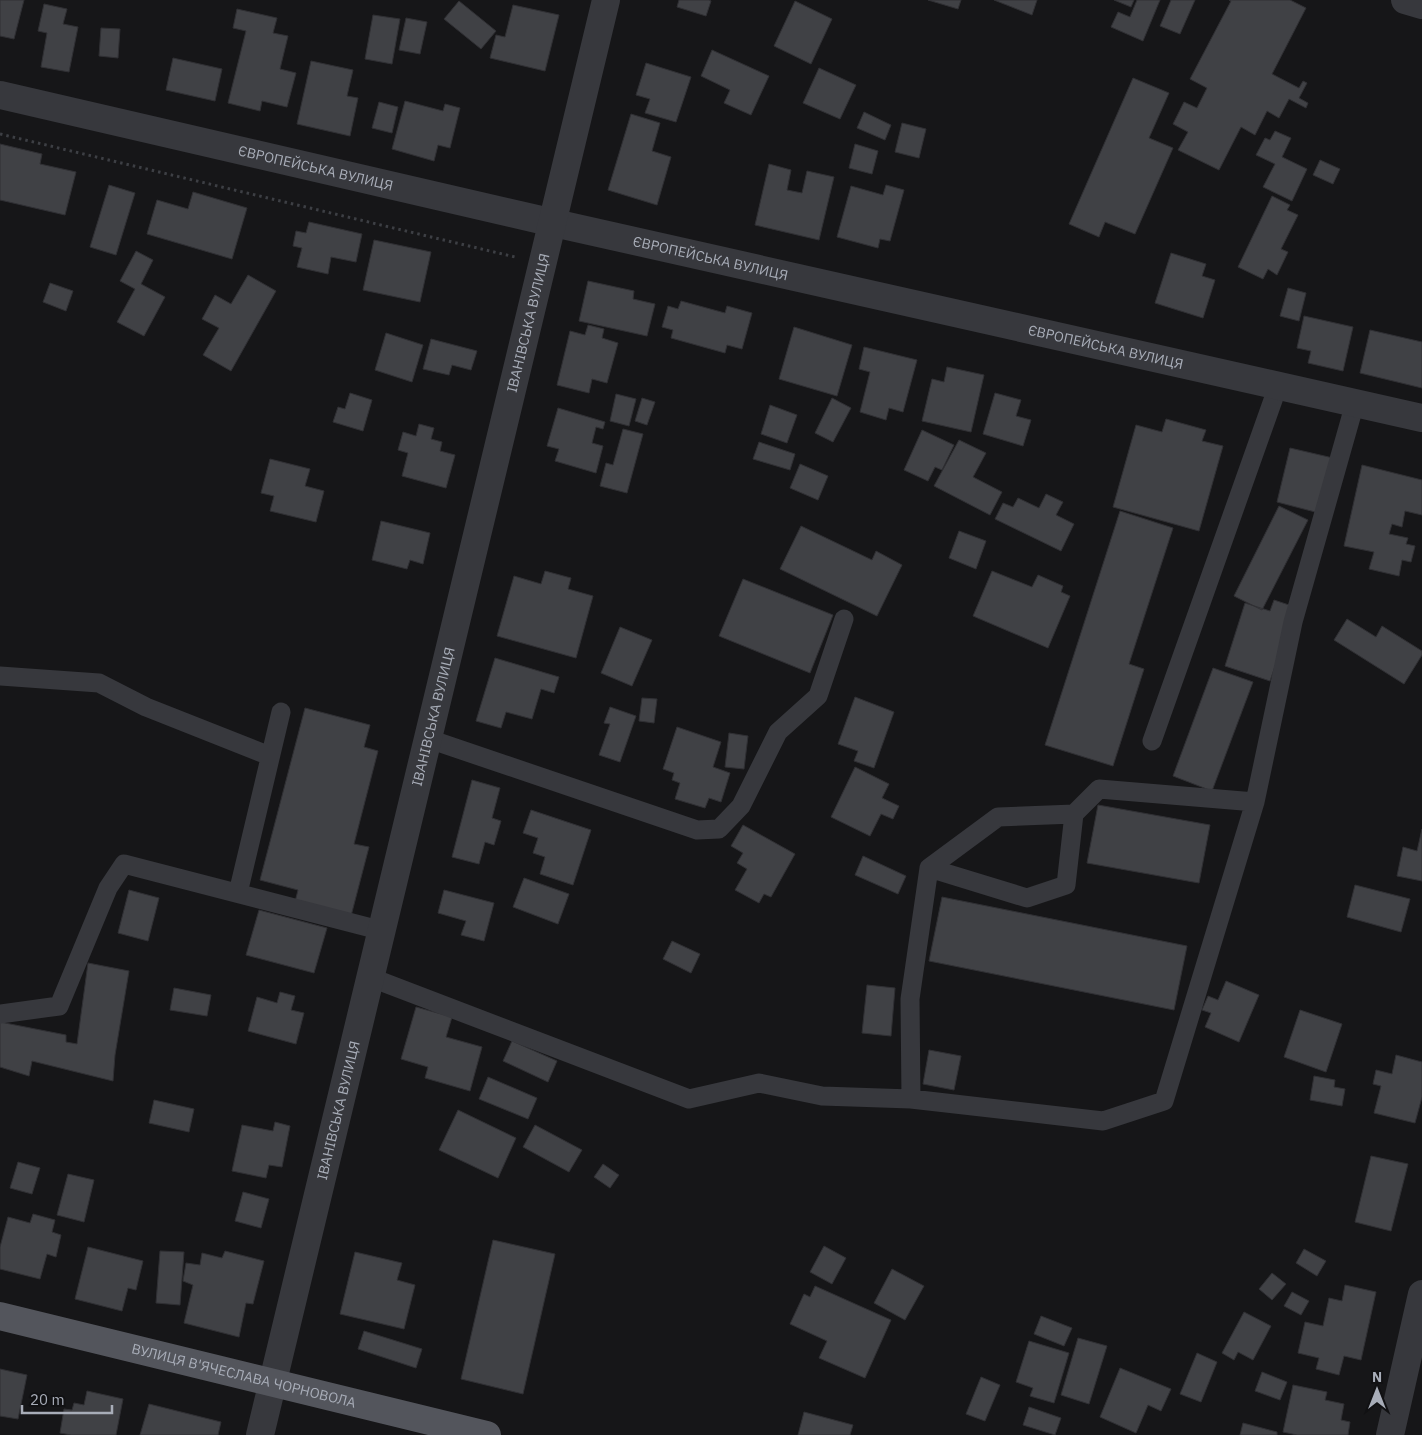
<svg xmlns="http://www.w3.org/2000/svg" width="1422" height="1435" viewBox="0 0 1422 1435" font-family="'IBM Plex Sans',sans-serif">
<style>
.building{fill:#404145;stroke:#303034}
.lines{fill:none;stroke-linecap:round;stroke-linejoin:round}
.path{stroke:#3d3f44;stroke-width:3;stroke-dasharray:2.5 4;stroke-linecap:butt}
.service{stroke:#37383d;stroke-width:19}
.minor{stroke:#37383d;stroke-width:28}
.primary{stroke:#53555c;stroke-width:28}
.labels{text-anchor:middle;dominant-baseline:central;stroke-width:4;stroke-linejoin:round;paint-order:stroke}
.street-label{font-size:14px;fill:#a8adb8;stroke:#111113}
</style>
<rect width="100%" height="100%" fill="#161618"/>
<path class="building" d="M0,0H24L14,39L0,36Z
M679,0H709L711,1L706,16L677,7Z
M928,0H961L958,9Z
M994,0H1037L1032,15Z
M1114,0H1134L1131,7Z
M1137,0H1160L1143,41L1111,27L1118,12L1130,17Z
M1171,0H1195L1180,34L1160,26Z
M1229,0H1290L1306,8L1272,74L1299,88L1303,81L1307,83L1299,98L1308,103L1306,108L1289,99L1279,118L1267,111L1255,135L1241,127L1219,170L1178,150L1188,132L1173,124L1184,102L1197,108L1207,88L1190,79L1231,1Z
M459,1L496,31L481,49L444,19Z
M795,1L832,19L811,64L774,46Z
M44,4L67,9L63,24L78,27L69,72L41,67L47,33L38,31Z
M513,5L559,15L545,71L490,58L496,35L505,37Z
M237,9L277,18L273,33L288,36L280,69L296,73L287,107L262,101L260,111L228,103L246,31L233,28Z
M373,15L400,19L392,64L365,59Z
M406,18L427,22L420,54L399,50Z
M101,28L120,29L118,58L99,56Z
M712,50L769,76L751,115L724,103L730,90L701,76Z
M173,58L222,69L215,101L166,90Z
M311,61L353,70L347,96L358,98L350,136L297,124Z
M646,63L691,77L676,122L645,113L650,99L636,95Z
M819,68L856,85L840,119L803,103Z
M1133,78L1169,93L1149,138L1173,148L1135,234L1105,222L1099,237L1069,224Z
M405,101L443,111L445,104L460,108L450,148L438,145L434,161L392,149Z
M379,102L398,107L392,133L372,128Z
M864,112L891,125L885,140L857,128Z
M631,114L660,123L652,151L671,157L657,205L608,190Z
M902,123L926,129L919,158L895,152Z
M1275,131L1291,138L1282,157L1307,169L1292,201L1263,187L1275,164L1256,155L1265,138L1270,140Z
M0,144L42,154L40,164L76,172L65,215L0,200Z
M855,144L878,151L872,174L849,168Z
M1320,160L1340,169L1333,184L1313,175Z
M769,164L791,170L787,190L802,193L807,171L834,177L819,240L755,225Z
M109,185L135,193L116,255L90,247Z
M886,185L904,190L890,241L880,239L878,248L837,237L851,186L883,195Z
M193,192L247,208L232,259L147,234L157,200L188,209Z
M1272,196L1290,205L1287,210L1298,215L1281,249L1288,252L1277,275L1268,269L1263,279L1238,267Z
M309,222L362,234L356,262L331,257L328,274L297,267L302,248L293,246L296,231L306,233Z
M374,240L431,252L420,302L363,290Z
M136,251L153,260L141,284L165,297L144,336L117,322L135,289L120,281Z
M1171,253L1206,264L1202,276L1215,280L1203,318L1155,303Z
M248,275L276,291L231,371L203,355L219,328L202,319L215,295L231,304Z
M588,281L634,291L633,299L655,304L647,336L579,321Z
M50,283L73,291L66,311L43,302Z
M1288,288L1306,293L1299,321L1280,316Z
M681,301L725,313L727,306L752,313L742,349L727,345L725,353L671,338L673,330L662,327L668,306L678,309Z
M1304,316L1353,327L1343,371L1308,363L1311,351L1297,348Z
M588,325L604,329L602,338L618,343L607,383L592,379L589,393L557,385L570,331L585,335Z
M794,327L852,345L837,396L779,379Z
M1370,330L1422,342V388L1360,373Z
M386,333L423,345L412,382L375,370Z
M431,339L477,351L471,370L452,365L449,375L423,369Z
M864,347L917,360L903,412L889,408L886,420L860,412L870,372L859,369Z
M947,367L984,375L971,432L922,421L932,379L944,382Z
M350,393L372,400L363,431L333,422L338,407L345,409Z
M995,393L1021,400L1016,416L1031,420L1023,446L983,434Z
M616,394L636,399L629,426L610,421Z
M642,398L655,402L647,425L635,421Z
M832,398L851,408L833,442L815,433Z
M770,405L797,415L787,443L761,434Z
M558,408L605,422L603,429L596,427L592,443L603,446L596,473L555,461L559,449L547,446Z
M1166,419L1206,430L1202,441L1223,446L1199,531L1113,507L1136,425L1162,432Z
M419,424L434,428L431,439L442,442L440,451L455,455L446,488L402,476L408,453L398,450L403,432L416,436Z
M623,429L643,434L627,493L600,486L606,463L613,465Z
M922,430L954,445L942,470L935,467L928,481L904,470Z
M959,440L986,453L973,477L1002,492L990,515L934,486Z
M759,442L795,454L790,470L753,459Z
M1290,448L1333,458L1319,513L1277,502Z
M270,459L310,469L305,486L324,491L316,522L270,511L274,496L261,493Z
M800,464L828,476L818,500L790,488Z
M1362,465L1422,480V515L1405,511L1402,527L1392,524L1389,534L1408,538L1406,544L1415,546L1411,562L1402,560L1399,576L1369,569L1374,552L1344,546Z
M1046,494L1063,502L1056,515L1074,524L1061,551L995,519L1003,503L1013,507L1018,498L1039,508Z
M1279,506L1308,520L1262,610L1234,596Z
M1120,511L1173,528L1129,664L1144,669L1113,766L1045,745Z
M381,521L430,533L423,564L410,560L407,569L372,560Z
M801,526L872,560L876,551L902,565L877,616L780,569Z
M959,531L986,541L976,569L949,558Z
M545,571L571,578L568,589L593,596L576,658L497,636L514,576L541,584Z
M992,571L1032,587L1038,575L1063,586L1061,592L1070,596L1048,648L973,616Z
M743,579L833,615L810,673L719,636Z
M1274,600L1295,607L1270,681L1225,666L1245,603L1270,611Z
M1347,619L1376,637L1382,626L1422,651V655L1404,684L1334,640Z
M620,627L652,640L632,686L601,673Z
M495,658L559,677L554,693L541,689L532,719L506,712L501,728L476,721Z
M1213,668L1253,682L1212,791L1173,776Z
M855,697L894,712L874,768L854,761L858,751L838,744Z
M642,698L657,699L654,723L639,721Z
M610,707L636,716L620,762L599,755L610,724L604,723Z
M305,708L370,725L364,747L378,751L354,844L369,847L351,916L295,902L298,890L260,880Z
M677,727L721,742L713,767L730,773L721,802L709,798L705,808L675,799L680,783L672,780L674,773L663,769Z
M729,733L748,736L744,769L725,767Z
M855,767L889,784L882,798L899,806L893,819L881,814L870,836L831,817Z
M472,780L500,788L492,818L501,821L494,845L485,842L479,864L452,857Z
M1098,805L1210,825L1199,883L1087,863Z
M531,810L591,830L573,885L540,874L545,857L533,853L538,838L523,833Z
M743,825L795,854L771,897L764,894L759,903L735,890L747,869L737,863L743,853L731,846Z
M1422,829V881L1397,876L1403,847L1417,851Z
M863,856L906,876L898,894L855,875Z
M524,878L569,894L558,924L513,907Z
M1355,885L1410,899L1401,932L1347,917Z
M129,890L159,898L148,941L118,933Z
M444,890L494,903L484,941L461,935L466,921L438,913Z
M942,897L1187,946L1174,1010L929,961Z
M259,910L327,928L314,973L246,955Z
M672,941L700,954L691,973L663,959Z
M88,963L129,971L115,1055L113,1081L32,1061L29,1076L0,1067V1022L66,1035V1042L77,1044Z
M1226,981L1259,995L1239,1042L1205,1027L1211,1013L1202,1010L1208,996L1218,1000Z
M867,985L895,988L891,1036L862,1033Z
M174,988L211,995L207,1016L170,1010Z
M280,992L295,996L291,1010L304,1013L296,1044L248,1031L257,997L277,1003Z
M416,1007L452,1017L446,1037L482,1047L470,1091L425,1078L428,1067L401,1059Z
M1300,1010L1342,1024L1326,1072L1284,1057Z
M512,1041L557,1061L548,1082L503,1061Z
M929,1050L961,1056L954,1090L923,1084Z
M1396,1055L1422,1062V1097L1415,1123L1374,1113L1381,1086L1373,1084L1376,1070L1392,1074Z
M1314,1076L1335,1080L1334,1087L1345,1089L1342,1106L1310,1100Z
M488,1077L537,1098L528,1119L479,1099Z
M154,1100L194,1109L189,1132L149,1123Z
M458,1110L516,1138L498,1178L439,1150Z
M275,1122L290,1126L282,1167L269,1165L266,1178L232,1171L242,1125L273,1131Z
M535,1125L582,1150L569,1172L523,1147Z
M1371,1156L1408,1164L1391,1231L1355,1222Z
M18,1162L40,1168L32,1194L10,1188Z
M603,1164L619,1175L610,1188L594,1177Z
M68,1174L94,1180L84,1222L57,1215Z
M243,1192L269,1199L261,1228L235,1221Z
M33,1214L55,1220L52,1232L61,1235L56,1257L47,1254L40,1279L0,1269V1247L8,1217L30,1223Z
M493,1240L555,1254L523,1394L461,1379Z
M824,1246L846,1258L832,1284L810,1272Z
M88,1247L143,1261L136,1290L128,1288L122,1311L75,1299Z
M1304,1249L1326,1261L1317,1276L1296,1263Z
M160,1251L184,1252L180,1305L156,1303Z
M225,1251L264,1261L253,1304L246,1303L239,1337L184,1323L193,1285L183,1281L186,1263L200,1265L202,1253L222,1258Z
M355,1252L402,1263L397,1280L415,1285L404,1329L340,1314Z
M892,1269L924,1286L905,1320L874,1303Z
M1272,1273L1286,1284L1272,1300L1259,1289Z
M1345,1285L1376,1292L1361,1360L1344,1356L1339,1375L1316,1369L1319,1358L1298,1353L1305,1322L1323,1326L1329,1298L1342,1301Z
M815,1286L891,1320L865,1378L819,1358L827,1341L790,1324L804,1294L810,1297Z
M1292,1292L1309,1301L1301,1315L1284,1306Z
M1244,1312L1271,1326L1253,1360L1238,1352L1234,1360L1222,1353Z
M1041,1316L1072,1328L1064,1346L1034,1334Z
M364,1331L422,1349L416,1368L358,1349Z
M1078,1338L1107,1346L1089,1404L1061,1395Z
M1029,1341L1069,1353L1054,1403L1030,1396L1033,1388L1016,1382Z
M1197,1353L1217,1362L1201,1402L1180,1394Z
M1120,1368L1171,1389L1161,1411L1148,1405L1136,1433L1100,1417Z
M0,1369L27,1375L18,1419L0,1416Z
M1262,1372L1287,1382L1280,1400L1255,1391Z
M981,1377L1000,1385L985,1421L966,1414Z
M1293,1385L1327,1392L1325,1400L1344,1404L1341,1420L1350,1422L1348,1435H1297L1283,1432Z
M87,1391L123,1399L116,1435H71L60,1433L64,1409L72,1410L74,1403L84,1405Z
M149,1404L221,1422L218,1435H140Z
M1029,1407L1061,1418L1055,1435L1023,1425Z
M804,1412L853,1425L850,1435H798Z
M1243,1423L1277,1432V1435H1240Z"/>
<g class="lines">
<path class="path" d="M0,134L515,257"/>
<path class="service" d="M0,676L99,683L146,707L270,756
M429,739L697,830L719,829L741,806L778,732L818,696L844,619
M1152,741L1278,386
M929,868L1027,898L1066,885L1074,814L1099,789L1255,802
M238,893L281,712
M372,978L689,1099L759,1083L822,1096L911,1099L1103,1121L1164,1101L1255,802L1293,622L1355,403
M0,1014L59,1006L108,888L124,864L383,931
M911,1099L910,999L929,868L998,817L1074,814"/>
<g class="minor">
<path d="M1405,0L1422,5"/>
<path id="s1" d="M0,95L554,223L1422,418"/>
<path id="s2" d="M260,1435L606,0"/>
<path d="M1390,1435L1422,1294"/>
</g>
<path class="primary" id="s3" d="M0,1316L487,1435"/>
</g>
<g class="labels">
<g class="street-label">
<text stroke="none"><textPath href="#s1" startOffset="324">ЄВРОПЕЙСЬКА ВУЛИЦЯ</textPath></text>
<text stroke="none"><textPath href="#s1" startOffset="729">ЄВРОПЕЙСЬКА ВУЛИЦЯ</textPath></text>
<text stroke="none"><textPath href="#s2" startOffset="1144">ІВАНІВСЬКА ВУЛИЦЯ</textPath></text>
<text stroke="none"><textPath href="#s1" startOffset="1134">ЄВРОПЕЙСЬКА ВУЛИЦЯ</textPath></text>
<text stroke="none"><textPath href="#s2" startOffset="739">ІВАНІВСЬКА ВУЛИЦЯ</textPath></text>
<text stroke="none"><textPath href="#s2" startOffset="334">ІВАНІВСЬКА ВУЛИЦЯ</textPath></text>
<text stroke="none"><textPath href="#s3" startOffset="251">ВУЛИЦЯ В'ЯЧЕСЛАВА ЧОРНОВОЛА</textPath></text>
</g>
</g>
<g transform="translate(1377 1390)" stroke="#111113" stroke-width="4" paint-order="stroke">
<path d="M0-4L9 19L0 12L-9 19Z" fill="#a8adb8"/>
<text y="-8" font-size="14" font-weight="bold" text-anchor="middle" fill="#a8adb8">N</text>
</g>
<path d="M22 1405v8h90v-8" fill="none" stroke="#a8adb8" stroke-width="2.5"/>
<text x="30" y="1405" font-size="15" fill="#a8adb8" stroke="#111113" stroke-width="4" paint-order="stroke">20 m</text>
</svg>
